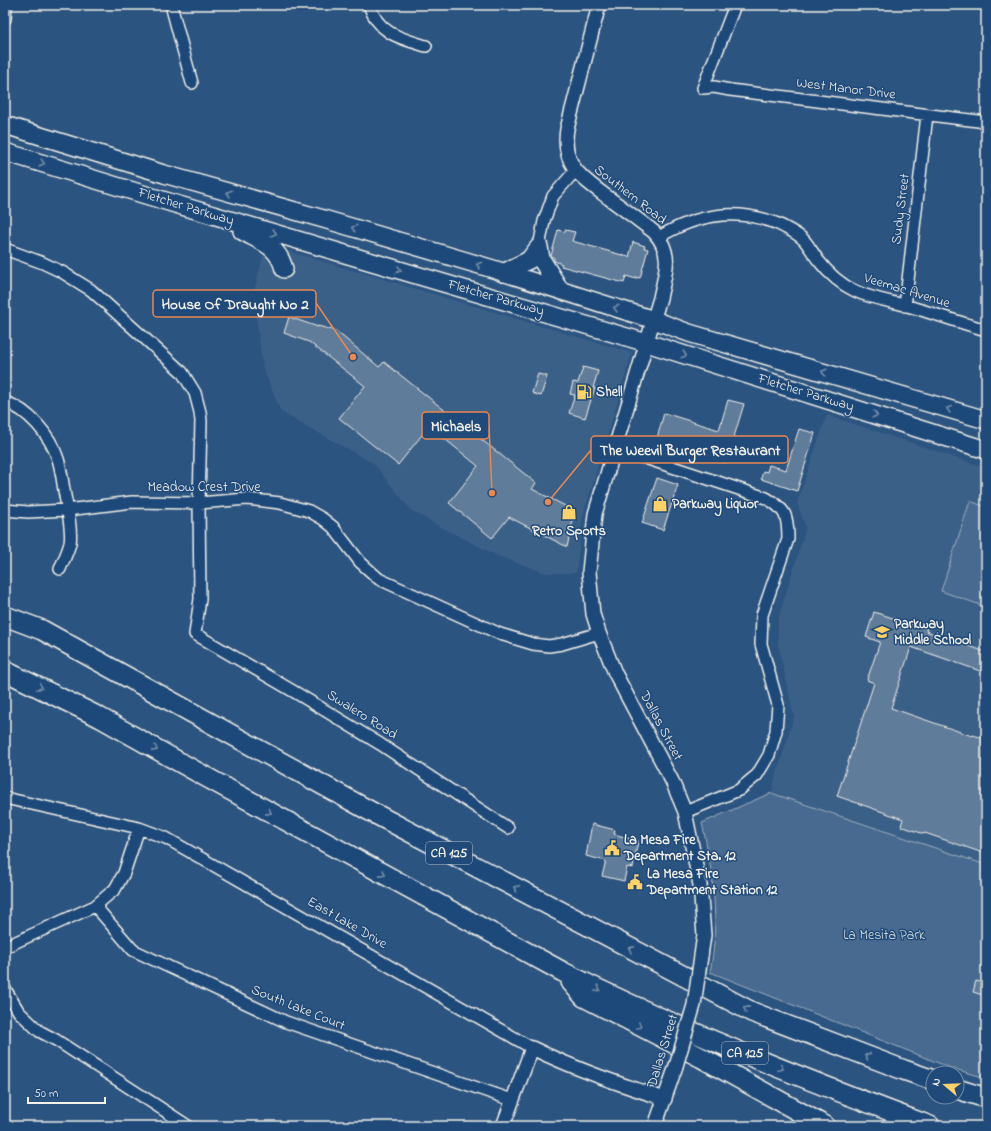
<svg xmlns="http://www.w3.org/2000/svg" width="991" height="1131" viewBox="0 0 991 1131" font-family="'Indie Flower',sans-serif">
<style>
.built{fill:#3b6088}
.green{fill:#496b90;stroke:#9eaebc}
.building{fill:#5e7b9a;stroke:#f4f1e8}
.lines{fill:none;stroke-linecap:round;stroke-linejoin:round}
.minor-casing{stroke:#f4f1e8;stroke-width:14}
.tertiary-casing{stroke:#f4f1e8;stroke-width:16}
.primary-casing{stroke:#f4f1e8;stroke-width:20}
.motorway-casing{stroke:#f4f1e8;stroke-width:22}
.minor{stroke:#1f4a7a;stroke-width:11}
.tertiary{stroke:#1f4a7a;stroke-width:13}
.primary{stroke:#1f4a7a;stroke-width:17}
.motorway{stroke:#1f4a7a;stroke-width:19}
.tertiary-bridge-casing{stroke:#f4f1e8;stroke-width:16;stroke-linecap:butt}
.tertiary-bridge{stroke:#1f4a7a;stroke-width:13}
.oneway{stroke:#748da6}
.labels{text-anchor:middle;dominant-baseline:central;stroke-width:3;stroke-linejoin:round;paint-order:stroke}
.shield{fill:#1f4a7a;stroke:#b4bfc7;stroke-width:1}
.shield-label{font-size:13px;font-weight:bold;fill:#f4f1e8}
.street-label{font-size:14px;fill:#f4f1e8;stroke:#1f4a7a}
.poi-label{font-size:14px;font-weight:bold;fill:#f4f1e8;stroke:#1f4a7a;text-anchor:start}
.park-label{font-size:14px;fill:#dadddb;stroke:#1f4a7a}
.leader{fill:none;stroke:#ec874e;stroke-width:1.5}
.callout-dot{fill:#ec874e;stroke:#1f4a7a;stroke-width:1.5}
.callout{fill:#1f4a7a;stroke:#ec874e;stroke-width:1.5}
.callout-label{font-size:15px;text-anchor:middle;font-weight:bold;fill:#f4f1e8}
</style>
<rect width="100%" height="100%" fill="#2c5481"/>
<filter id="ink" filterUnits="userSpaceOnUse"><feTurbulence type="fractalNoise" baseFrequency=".025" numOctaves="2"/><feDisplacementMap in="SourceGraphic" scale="8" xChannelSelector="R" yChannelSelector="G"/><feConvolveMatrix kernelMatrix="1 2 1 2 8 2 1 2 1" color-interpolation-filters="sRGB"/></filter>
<g filter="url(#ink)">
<path class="built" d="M284,250L632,353L583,516L576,573H546L498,556L443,528L412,511L373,463L281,412L263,368L253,295L264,253Z
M827,415L986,468V865L771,793L794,717L778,644V620L806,528L797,503Z"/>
<path class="green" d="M970,501L986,507V607L941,591Z
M771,793L986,865V1078L951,1068L710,972C720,922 713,872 702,823Z"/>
<path class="building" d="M558,230L565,232V230L575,232L572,241L629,257L633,242L645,246L644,248L648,249L640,278L636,277V279L626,276L624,283L561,266L562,264L554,261V258L551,256Z
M289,317L318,327V326L336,331L379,367L384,362L536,483L532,489L575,511L567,547L509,517L492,538L449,503L478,466L429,426L398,465L339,418L365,386L309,342L284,333Z
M583,367L598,371L593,388H595L585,418L569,413L575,395L570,394L573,382L578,383Z
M538,374L547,376L541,396L532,393Z
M728,400L744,404L726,463L710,458L712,454L657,438L664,413L719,430Z
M799,429L815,433L797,491L761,479L763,471L767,472L769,465L786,470Z
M657,478L678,485L663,530L642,523Z
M874,612L927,629L926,631L986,652V673L911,647L891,708L972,736L973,735L986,739V854L925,833L924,834L901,826L903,819L837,796L874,683L867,680L880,642L866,637Z
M592,824L615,830L614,834L638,841L633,868L627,867L624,881L602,876L606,861L586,856Z
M976,981L986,984L983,995L973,992Z"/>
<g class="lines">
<g class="minor-casing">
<path id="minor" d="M171,5L192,83
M369,5C379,34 399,38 426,46
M735,5L703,88L714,87L730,90L986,122
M5,19L6,5
M659,237C697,214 736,207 778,224C786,228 797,233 804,240C809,246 813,253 818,260C828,273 840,284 855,291C870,298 888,301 904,305C932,313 959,322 986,330
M539,247L544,221L553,196L575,171
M5,249L43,263L62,272L91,290L182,372L195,393L200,412L201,421L199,503L200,599L195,634L298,694L380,744L508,828
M905,306L927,115
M5,402C29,410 50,435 58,459C62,472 63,487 66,501C68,510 72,534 70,543C68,552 63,561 60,569
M615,448L766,498C786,509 788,516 788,539L762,615L761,644L778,705L776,731L769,755L757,775L739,790L685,812
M5,510L28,512L67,510L132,502L199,503L247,499L280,503L309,511L323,519L333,527L360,562L379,579L500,634L533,644L549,646L562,644L599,633
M5,798L139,828L166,838L532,1048
M95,906L133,950L286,1022L512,1100
M5,947L95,906L115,889L124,873L139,828
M5,989L19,1012L39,1031L56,1040L188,1126"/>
</g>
<g class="tertiary-casing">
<path id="tertiary" d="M599,5L567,129C561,166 583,179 610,199C625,210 640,221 654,232C674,254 665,273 660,298L595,514L589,572L593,614L599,633L615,673L672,781L685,812L700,885L704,935L701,956
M503,1126L532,1048C575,1069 619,1084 665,1099
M655,1126L676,1066"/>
</g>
<g class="primary-casing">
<path id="primary" d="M5,125L164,174L327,220L493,269L654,320L689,333L986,420
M5,152L172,203L647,343L986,450
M242,231C261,242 278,245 284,269
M539,247L541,259L560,290
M503,273L529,260L539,247"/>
</g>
<g class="motorway-casing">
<path id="motorway" d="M5,616L42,630L368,810L752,1012L904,1070L933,1080
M5,671L99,717L206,777L563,972C682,1031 806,1080 930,1126
M571,982L584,997L702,1058L825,1126
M957,1089L986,1098"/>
</g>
<use href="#minor" class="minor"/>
<use href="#tertiary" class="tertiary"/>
<use href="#primary" class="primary"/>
<use href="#motorway" class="motorway"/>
<g class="tertiary-bridge-casing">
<path id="tertiary-bridge" d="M676,1066L694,1005L701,956"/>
</g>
<use href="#tertiary-bridge" class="tertiary-bridge"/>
</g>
<defs><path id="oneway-chevron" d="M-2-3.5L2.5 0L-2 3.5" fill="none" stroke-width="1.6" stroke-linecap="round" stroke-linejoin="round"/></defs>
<g class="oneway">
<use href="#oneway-chevron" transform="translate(42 163) rotate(17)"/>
<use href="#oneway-chevron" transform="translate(229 193) rotate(-164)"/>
<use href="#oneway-chevron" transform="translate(354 228) rotate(-164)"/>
<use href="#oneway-chevron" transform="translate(274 233) rotate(16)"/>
<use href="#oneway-chevron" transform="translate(479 265) rotate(-164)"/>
<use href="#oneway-chevron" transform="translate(399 270) rotate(16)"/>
<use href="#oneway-chevron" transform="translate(616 308) rotate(-163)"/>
<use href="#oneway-chevron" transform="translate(684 355) rotate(17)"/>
<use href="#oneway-chevron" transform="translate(824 372) rotate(-164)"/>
<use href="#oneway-chevron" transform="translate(949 409) rotate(-164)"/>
<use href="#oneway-chevron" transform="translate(875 415) rotate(17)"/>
<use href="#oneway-chevron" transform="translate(40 687) rotate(27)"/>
<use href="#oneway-chevron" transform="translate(155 749) rotate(29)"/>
<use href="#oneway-chevron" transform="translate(269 812) rotate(29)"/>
<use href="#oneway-chevron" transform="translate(383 874) rotate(29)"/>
<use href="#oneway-chevron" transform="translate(516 888) rotate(-152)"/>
<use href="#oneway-chevron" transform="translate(631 949) rotate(-152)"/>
<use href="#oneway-chevron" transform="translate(598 989) rotate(26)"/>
<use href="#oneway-chevron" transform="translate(746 1009) rotate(-152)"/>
<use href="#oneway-chevron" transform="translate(639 1026) rotate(27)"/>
<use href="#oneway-chevron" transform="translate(867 1056) rotate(-159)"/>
<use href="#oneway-chevron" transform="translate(781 1068) rotate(22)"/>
</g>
</g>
<defs>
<g id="fuel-bare" transform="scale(1.2)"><path d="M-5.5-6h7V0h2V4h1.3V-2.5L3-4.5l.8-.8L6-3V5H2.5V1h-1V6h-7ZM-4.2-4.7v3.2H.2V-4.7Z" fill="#ffd166" stroke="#1f4a7a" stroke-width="2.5" paint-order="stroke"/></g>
<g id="shop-bare" transform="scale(1.2)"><path d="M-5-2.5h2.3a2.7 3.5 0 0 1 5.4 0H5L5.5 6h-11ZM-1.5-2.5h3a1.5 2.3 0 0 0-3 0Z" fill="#ffd166" stroke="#1f4a7a" stroke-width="2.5" paint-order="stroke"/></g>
<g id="school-bare" transform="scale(1.2)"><path d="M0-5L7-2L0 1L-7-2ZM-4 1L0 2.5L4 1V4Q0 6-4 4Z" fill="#ffd166" stroke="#1f4a7a" stroke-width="2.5" paint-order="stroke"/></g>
<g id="civic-bare" transform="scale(1.2)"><path d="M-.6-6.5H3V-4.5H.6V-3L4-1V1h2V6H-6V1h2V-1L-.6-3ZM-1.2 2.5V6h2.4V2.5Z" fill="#ffd166" stroke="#1f4a7a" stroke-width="2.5" paint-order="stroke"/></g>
</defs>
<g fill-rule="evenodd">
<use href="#fuel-bare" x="584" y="392"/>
<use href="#shop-bare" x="660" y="504"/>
<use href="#shop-bare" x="569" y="512"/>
<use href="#school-bare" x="882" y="632"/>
<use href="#civic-bare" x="612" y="848"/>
<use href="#civic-bare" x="635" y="882"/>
</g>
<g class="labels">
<g class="shield">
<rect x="426" y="842" width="46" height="22" rx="3"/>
<rect x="722" y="1042" width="46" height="22" rx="3"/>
</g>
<g class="shield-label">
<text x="449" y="853">CA 125</text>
<text x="745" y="1053">CA 125</text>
</g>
<g class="street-label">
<text transform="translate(846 89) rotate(7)">West Manor Drive</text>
<text transform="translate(630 195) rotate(38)">Southern Road</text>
<text transform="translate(186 207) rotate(17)">Fletcher Parkway</text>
<text transform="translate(901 209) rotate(-83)">Sudy Street</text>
<text transform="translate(907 291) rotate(17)">Veemac Avenue</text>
<text transform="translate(496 298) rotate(16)">Fletcher Parkway</text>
<text transform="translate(806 393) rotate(17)">Fletcher Parkway</text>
<text x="204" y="487">Meadow Crest Drive</text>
<text transform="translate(362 715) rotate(32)">Swalero Road</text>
<text transform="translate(661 726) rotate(62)">Dallas Street</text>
<text transform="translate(347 923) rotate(30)">East Lake Drive</text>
<text transform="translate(298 1008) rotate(22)">South Lake Court</text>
<text transform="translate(663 1051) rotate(-73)">Dallas Street</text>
</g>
<g class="poi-label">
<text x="596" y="392">Shell</text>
<text x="672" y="504">Parkway Liquor</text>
<text x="569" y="531" text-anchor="middle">Retro Sports</text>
<text x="894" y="624">Parkway<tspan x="894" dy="16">Middle School</tspan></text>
<text x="624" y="840">La Mesa Fire<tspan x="624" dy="16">Department Sta. 12</tspan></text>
<text x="647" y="874">La Mesa Fire<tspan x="647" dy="16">Department Station 12</tspan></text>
</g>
<g class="park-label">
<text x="884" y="935">La Mesita Park</text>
</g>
</g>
<path class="leader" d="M353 357L316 303M492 493L489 426M548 502L591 450"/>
<g class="callout-dot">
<circle cx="353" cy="357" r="4"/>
<circle cx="492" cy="493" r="4"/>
<circle cx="548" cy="502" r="4"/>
</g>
<g class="callout">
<rect x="153" y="290" width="163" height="27" rx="4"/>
<rect x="422" y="412" width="67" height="27" rx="4"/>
<rect x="591" y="436" width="197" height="27" rx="4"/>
</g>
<g class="callout-label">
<text x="235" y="309">House Of Draught No 2</text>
<text x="456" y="431">Michaels</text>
<text x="690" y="455">The Weevil Burger Restaurant</text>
</g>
<rect width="991" height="1131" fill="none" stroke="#1f4a7a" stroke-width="20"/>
<rect x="10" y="10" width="971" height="1111" fill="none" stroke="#f4f1e8" stroke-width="1.5" filter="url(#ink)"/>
<g transform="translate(945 1085) rotate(289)"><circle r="19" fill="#1f4a7a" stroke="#748da6"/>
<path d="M0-3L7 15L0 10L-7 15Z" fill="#ffd166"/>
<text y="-6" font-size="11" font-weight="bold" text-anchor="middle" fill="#f4f1e8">N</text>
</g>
<path d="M28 1097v6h77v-6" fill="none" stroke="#f4f1e8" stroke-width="2"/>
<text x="34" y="1097" font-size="12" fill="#f4f1e8" stroke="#1f4a7a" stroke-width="3" paint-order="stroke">50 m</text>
</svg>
